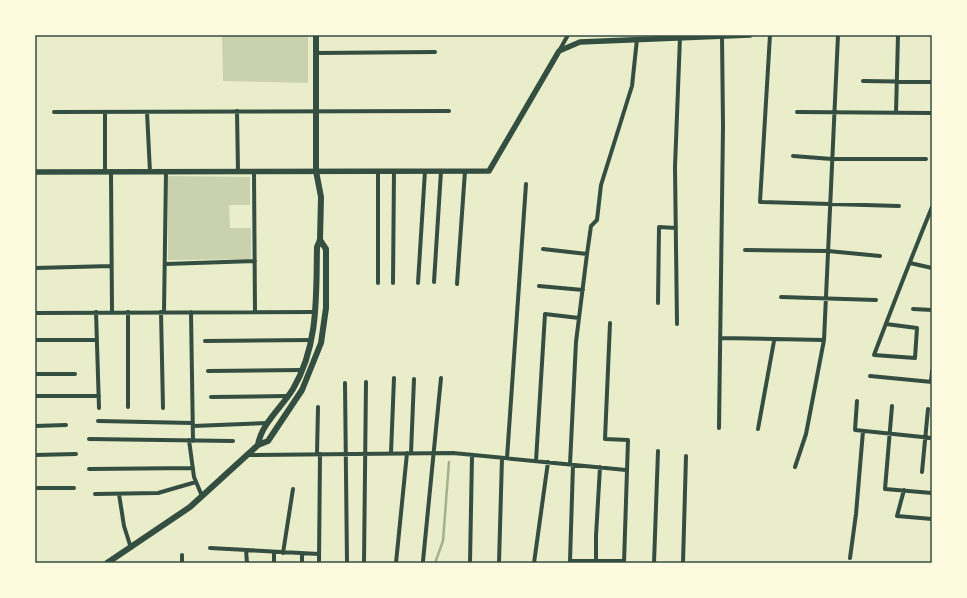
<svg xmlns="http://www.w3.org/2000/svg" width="967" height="598" viewBox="0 0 967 598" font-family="Quicksand,sans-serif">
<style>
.green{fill:#cad2ad}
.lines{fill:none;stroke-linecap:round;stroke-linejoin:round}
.stream{stroke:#a3b18a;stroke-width:2.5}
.minor{stroke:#344e41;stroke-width:4}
.tertiary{stroke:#344e41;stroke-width:5.5}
.secondary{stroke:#344e41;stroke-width:6}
.neatline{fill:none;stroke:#344e41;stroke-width:1.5}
</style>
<rect width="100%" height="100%" fill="#e9edc9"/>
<path class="green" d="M222,35H308V83L223,81Z
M168,176L250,177V205H229L230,228H251V259L168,260Z"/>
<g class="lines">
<path class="stream" d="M435,563L443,541L449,462"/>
<path class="minor" d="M770,35L760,202L899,206
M559,51L568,35
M316,53L435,52
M863,81L932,82
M237,111L238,172
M54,112L449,111
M105,112V172
M147,112L150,172
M797,112L932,113
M896,113L898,35
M793,156L832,159H926
M378,171V283
M111,172L112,312
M254,172L255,312
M543,249L587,254
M745,250L828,251L880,256
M910,263L932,268
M165,264L255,261
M35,268L111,266
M434,282L441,171
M393,283L394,171
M418,283L425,171
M457,284L465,171
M539,286L583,290
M781,297L876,300
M658,303L659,227L676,228
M913,309L932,310
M96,312L99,408
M128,312V407
M161,312L163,408
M164,312L166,172
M191,312L193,441
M35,313L316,312
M610,323L605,439L628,440L624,563
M677,324L675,167L680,37
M886,324L917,328L915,358L874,355C893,305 912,256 932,207
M720,338L824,340
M35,340H97
M205,341L312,340
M208,371L302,370
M35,374H75
M870,376L932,382
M931,382L932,371
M345,383L347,563
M35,396H99
M211,397L287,396
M857,401L855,430L932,438
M892,406L885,489L932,493
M98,421L193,423
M35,426L66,425
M193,426L268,423
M719,428L723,126L722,36
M758,429L774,341
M89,439L233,441
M189,440L194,477L202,496
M391,453L394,378
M411,453L414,379
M317,454L318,407
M35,455L76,454
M247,455L453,453L626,470
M507,458L526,184
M536,461L545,314L579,318
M570,464L576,342L587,254L591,226L597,220L601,185L632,86L637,39
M573,465L570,561H624
M795,467L806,434L824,340L838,35
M89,469L193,468
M922,472L928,409
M35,488H74
M904,490L897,516L932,519
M95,494L158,493L196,482
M119,494L124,526L131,548
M210,548L319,554
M246,550L247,563
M274,552V563
M283,553L293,489
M182,555V563
M850,558L856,514L863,431
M423,561L441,378
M596,561V536L600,467
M302,563V554
M319,563L320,454
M364,563L366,382
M396,563L407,453
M470,563L472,455
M499,563L502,458
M534,563L548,462
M654,563L658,451
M683,563L686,456"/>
<path class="tertiary" d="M35,172L489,171L559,51L580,42L750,35"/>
<path class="secondary" d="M258,445C261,424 282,407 293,389C319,345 316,295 317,247L320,240L321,197L316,171V35
M107,563L190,507L258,445L268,441L302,390L321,343L326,308V249L320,240"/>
</g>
<rect width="967" height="598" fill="none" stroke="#fefae0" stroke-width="72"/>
<rect x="36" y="36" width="895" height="526" class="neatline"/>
</svg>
